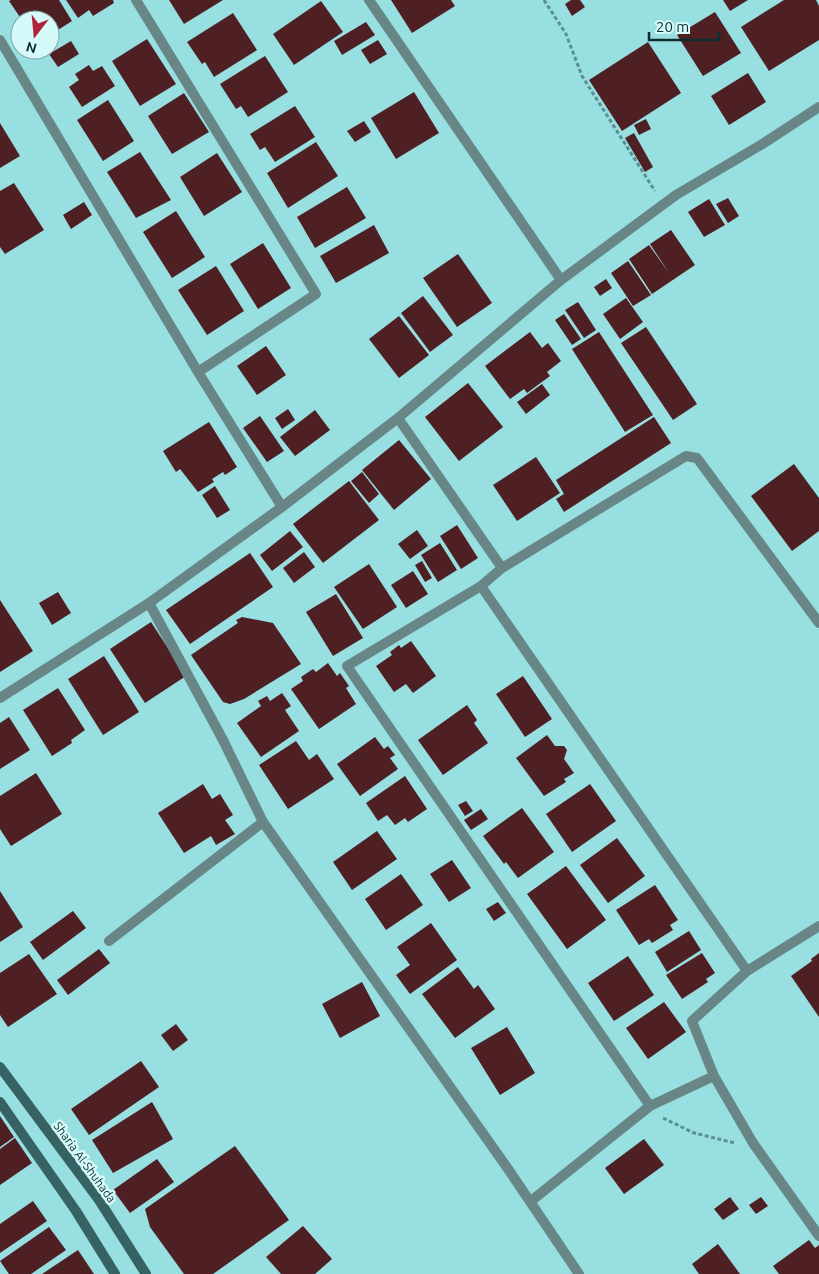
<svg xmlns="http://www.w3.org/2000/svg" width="819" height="1274" viewBox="0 0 819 1274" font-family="Ubuntu,sans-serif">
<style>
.building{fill:#4e1f23}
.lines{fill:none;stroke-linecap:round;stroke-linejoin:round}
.path{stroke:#5a9091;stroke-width:3;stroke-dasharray:4 2.5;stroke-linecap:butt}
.service{stroke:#698686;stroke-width:10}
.minor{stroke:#698686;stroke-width:10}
.secondary{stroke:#366263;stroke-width:10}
.labels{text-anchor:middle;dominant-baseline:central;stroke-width:5;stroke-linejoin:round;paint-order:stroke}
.street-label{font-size:12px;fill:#0e2d2e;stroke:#d6f9fa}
</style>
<rect width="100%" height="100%" fill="#97dfe1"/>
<path class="building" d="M11,0H59L72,21L50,35V20H22L9,1Z
M66,0H113L114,3L93,16L89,10L78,18Z
M169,0H223L184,24Z
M391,0H451L455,6L412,33Z
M571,0H580L585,7L572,16L565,4Z
M723,0H748L730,11Z
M784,0H816L819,6V40L769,71L741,27Z
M321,1L343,32L294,65L273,34Z
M715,12L741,53L703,76L677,35Z
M233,13L257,50L214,77L205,62L202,64L187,42Z
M366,22L375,35L342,55L334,41Z
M147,39L176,84L140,106L112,61Z
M378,40L387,54L370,64L361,50Z
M71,41L79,54L58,67L49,54Z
M648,42L681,93L622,131L589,80Z
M265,56L288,92L248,117L241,106L236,109L220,84Z
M89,65L93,71L102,66L115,86L82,107L69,87L79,80L75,74Z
M748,73L766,102L729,125L711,96Z
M414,92L439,133L396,159L371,118Z
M184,93L209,132L172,154L148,116Z
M108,100L134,141L103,161L77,120Z
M295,106L315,137L275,162L265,147L260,150L250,134Z
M646,119L651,129L639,135L634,125Z
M364,121L371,132L355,142L347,131Z
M0,123L20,156L0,168Z
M634,133L653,167L645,172L625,138Z
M316,142L338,176L288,208L267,173Z
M140,152L171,200L136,218L107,172Z
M217,153L242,192L204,216L180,177Z
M14,183L44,230L5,254L0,247V191Z
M347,187L366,218L315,248L297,217Z
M728,198L739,216L728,223L716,204Z
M709,199L725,225L704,237L688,212Z
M84,202L92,215L71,229L63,215Z
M176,211L205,257L172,278L143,232Z
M374,225L389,253L336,283L320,256Z
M671,230L695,265L652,294L629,259L649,245L669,273L650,244Z
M263,243L291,288L258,309L230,264Z
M458,254L492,303L457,327L423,278Z
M628,261L651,295L633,306L611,273Z
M216,266L244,311L207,335L178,290Z
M606,279L612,288L600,296L594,287Z
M423,296L453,335L430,352L401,313Z
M626,298L643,322L620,339L603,314Z
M578,302L596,330L584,338L565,310Z
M564,314L581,339L572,345L555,320Z
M399,316L429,355L399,378L369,339Z
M646,327L697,404L673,420L621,343Z
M530,332L542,348L548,343L561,361L547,372L550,376L527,393L524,389L510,399L485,366Z
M599,332L653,415L625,432L572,349Z
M266,346L286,375L257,395L237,366Z
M468,383L503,427L459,461L425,417Z
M542,384L550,395L526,414L517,402Z
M288,409L295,420L282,429L275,418Z
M315,410L330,430L295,456L280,437Z
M260,416L284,451L267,462L243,428Z
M654,417L671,443L564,512L556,499L564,494L556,480Z
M209,422L237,467L225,475L223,472L212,479L214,482L198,492L180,469L176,472L163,451Z
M399,440L431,479L394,510L362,470Z
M536,457L560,493L517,521L493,485Z
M794,464L819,498V531L792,551L751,496Z
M362,472L379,494L369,503L351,481Z
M349,481L379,520L323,563L293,524Z
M215,486L230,510L217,518L202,495Z
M457,525L478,558L461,569L440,536Z
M417,530L428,546L410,559L398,544Z
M290,531L303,547L272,571L260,555Z
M440,543L457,570L438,582L421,555Z
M304,552L315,567L294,583L283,568Z
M250,553L273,587L190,644L166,610Z
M422,561L432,578L425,582L415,565Z
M369,564L397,607L363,629L334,587Z
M413,571L428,594L406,608L391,585Z
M58,592L71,613L52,625L39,603Z
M336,594L363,638L333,656L306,612Z
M0,600L33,651L0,672Z
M242,617L273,623L301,664L244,699L230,704L223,702L191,655L238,623L236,620Z
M151,622L186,676L145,703L110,649Z
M411,641L436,676L413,693L406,684L394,692L376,666L392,655L390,652L399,645L401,648Z
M104,656L139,712L103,735L68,679Z
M328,663L337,676L340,673L349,686L346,688L356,704L319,729L291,689L303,681L301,677L313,669L316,672Z
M523,676L552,719L525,737L496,694Z
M58,688L85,730L71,740L72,743L52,756L23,710Z
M282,693L291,706L285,710L299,731L261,757L237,723L261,706L258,701L267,696L270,701Z
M467,705L477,720L474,723L488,743L443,775L418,740Z
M9,717L30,750L0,769V723Z
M547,735L555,746H564L567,750L564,759L574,773L564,779L566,782L544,796L516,758Z
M375,737L384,749L388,746L395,755L390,758L398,769L360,796L337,764Z
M296,741L309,760L317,754L334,779L288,809L259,765Z
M36,773L62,814L11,846L0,829V796Z
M405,776L427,809L408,822L405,818L395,825L387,815L378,821L366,803Z
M203,784L212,799L220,794L233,815L225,820L235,834L216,845L211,836L184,853L158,813Z
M590,784L616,821L572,852L546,814Z
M466,801L473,811L465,816L458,805Z
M522,808L554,852L518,878L506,862L504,864L483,836Z
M481,809L488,819L471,830L464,820Z
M377,831L397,859L352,890L333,862Z
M617,838L645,876L608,903L580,865Z
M452,860L471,888L449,902L430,874Z
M566,866L606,920L567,949L527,894Z
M401,874L423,905L386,930L365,899Z
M655,885L678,920L670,925L673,930L652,943L649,939L639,945L616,910Z
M0,891L23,927L0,942Z
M498,902L506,913L494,921L486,909Z
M73,911L86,928L43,960L30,942Z
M431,923L457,960L410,994L396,975L410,965L397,947Z
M689,931L701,950L667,972L655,952Z
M99,949L110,963L68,995L57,980Z
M702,953L715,973L706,979L708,982L682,999L666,975Z
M819,953V1017L791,976L812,961L811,959Z
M29,954L57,994L8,1027L0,1015V973Z
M628,956L654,995L614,1021L588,983Z
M458,967L474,989L478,985L495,1009L455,1038L422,994Z
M362,982L380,1016L340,1038L322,1004Z
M664,1002L686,1032L648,1059L626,1028Z
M176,1024L188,1040L173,1051L161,1035Z
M507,1027L535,1073L500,1095L471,1048Z
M141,1061L159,1087L89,1135L71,1109Z
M152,1102L173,1139L113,1173L92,1140Z
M0,1116L14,1137L0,1147Z
M15,1138L32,1163L0,1185V1149Z
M644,1139L664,1165L624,1194L605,1168Z
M235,1146L289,1220L213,1274H184L150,1227L145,1209Z
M157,1159L174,1182L130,1213L113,1190Z
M730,1197L739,1209L723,1220L714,1209Z
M761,1197L768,1206L756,1214L749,1205Z
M33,1201L47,1221L0,1253V1224Z
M303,1226L332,1259L315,1274H281L266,1257Z
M49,1227L66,1250L31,1274H9L0,1261Z
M809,1240L815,1248L819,1245V1274H779L773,1266Z
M718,1244L740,1274H699L692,1264Z
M78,1250L94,1274H42Z"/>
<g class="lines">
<path class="path" d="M544,0L566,34L582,76L655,191
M663,1118L694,1133L735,1143"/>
<path class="service" d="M109,941L263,822"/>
<path class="minor" d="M136,0L316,294L198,372
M369,0L561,280
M0,40L198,372L282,507
M398,418L502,568L686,456L697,458L819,623
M502,568L481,586L347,666L650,1106
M481,586L747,971
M149,603L223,740L263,822L506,1166L579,1274
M0,698L149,603L282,507L398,418L561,280L676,195L764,143L819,107
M714,1076L692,1021L747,971L819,926
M531,1201L650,1106L714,1076L753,1143L819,1236"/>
<path class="secondary" d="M0,1067L99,1200L146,1274
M0,1102L76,1211L115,1274"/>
</g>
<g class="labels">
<g class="street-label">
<text transform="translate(85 1162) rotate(54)">Sharia Al-Shuhada</text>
</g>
</g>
<g transform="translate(35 35) rotate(196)"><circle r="24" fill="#d6f9fa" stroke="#86a7a8"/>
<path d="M0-4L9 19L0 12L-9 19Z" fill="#b2203b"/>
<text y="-8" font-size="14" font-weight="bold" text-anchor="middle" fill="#0e2d2e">N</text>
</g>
<path d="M649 32v8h70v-8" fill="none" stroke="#0e2d2e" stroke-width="2.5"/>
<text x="656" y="32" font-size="15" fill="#0e2d2e" stroke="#d6f9fa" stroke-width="4" paint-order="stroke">20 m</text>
</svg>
